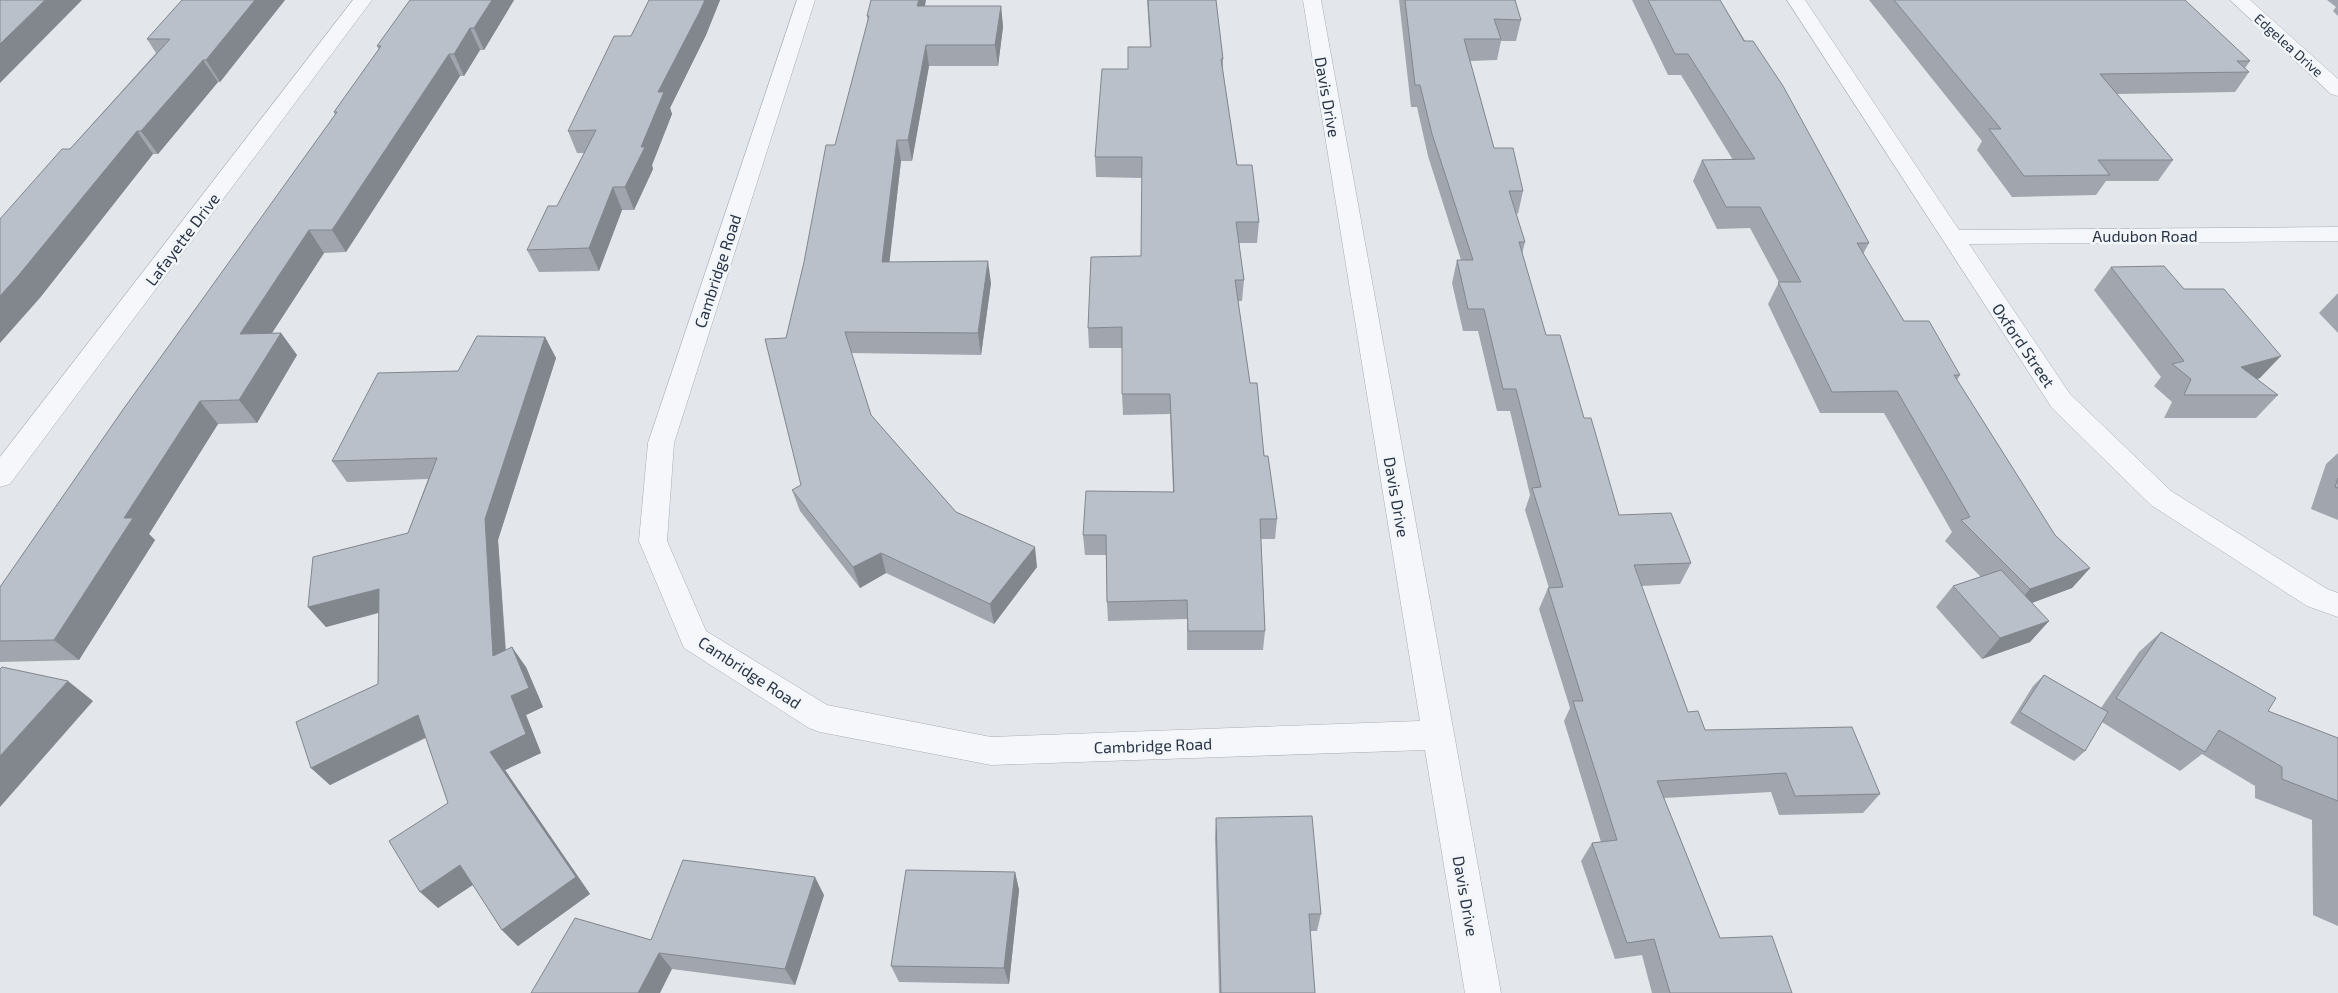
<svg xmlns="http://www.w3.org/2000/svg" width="2338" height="993" viewBox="0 0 2338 993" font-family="'Exo 2',sans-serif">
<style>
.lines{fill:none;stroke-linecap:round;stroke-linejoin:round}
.minor-casing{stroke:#a7aeb7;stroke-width:1}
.minor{fill:#f6f7fa;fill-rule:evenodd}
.wall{fill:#a0a5ae}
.shaded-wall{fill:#82868d}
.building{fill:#bac0ca;stroke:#82868d}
.labels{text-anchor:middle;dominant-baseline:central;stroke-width:5;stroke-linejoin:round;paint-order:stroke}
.far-street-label{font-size:14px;fill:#293446;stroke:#f3f6f9}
.street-label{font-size:16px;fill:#293446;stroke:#f3f6f9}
</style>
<rect width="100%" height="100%" fill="#e3e7ec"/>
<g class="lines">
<g class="minor-casing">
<path id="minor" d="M353,0H372L10,484L0,487V457Z
M797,0H815L674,443L667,541L706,631L827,705L991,737L1420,721L1303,0H1321L1501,993H1465L1425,750L991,765L820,732L809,728L684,648L639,541L648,443Z
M1787,0H1805L1959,230L2338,227V241L1969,244L2070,394L2171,491L2327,589L2338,593V617L2307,606L2151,505L2052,408Z
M2230,0H2250L2338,79V96L2331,94Z"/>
</g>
<use href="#minor" class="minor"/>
</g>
<path class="wall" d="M182,0H285L220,82H218L158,154H153L39,299L70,149L156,53L147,39Z
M514,0L484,50H480L464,76H460L346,252L324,253L272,333H281L297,355L257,423L218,424L149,534L155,540L79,660L0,662V587L335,115L334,112L379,50L377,46Z
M649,0H720L706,35L670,108L672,114L652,165L653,169L634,210H622L599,271L539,272L527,250L557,206L584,153H577L568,131L631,36Z
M1147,0H1216L1223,59V71L1237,165L1259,222L1257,243H1239L1244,280L1242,301H1238L1250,383L1277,519L1275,539H1261L1265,631L1263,650H1187V619L1108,621L1107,602L1106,555H1085L1083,535L1173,492L1170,414L1123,415L1122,394V348H1089L1088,328L1141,256L1142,178L1096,177L1095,157L1150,47Z
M1399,0H1515L1521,20L1516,41H1501L1497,60L1470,61L1494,148L1523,191L1518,214L1516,213L1525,242L1522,254L1546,335L1584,418L1619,515L1691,563L1680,584L1641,586L1688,712L1705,730L1880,794L1863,813L1779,815L1771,792L1664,798L1720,938L1792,993H1652L1642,955L1615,959L1581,861L1592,843L1601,842L1564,721L1570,708L1539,609L1548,588H1549L1525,510L1530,495L1510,411H1497L1478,331H1463L1452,283L1457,260H1461L1428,156L1417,107H1411Z
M1632,0H1720L1869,243L1863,254L1904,321L1960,375L1957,380L2055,535L2090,568L2072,588L2032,603L2049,621L2030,642L1982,659L1936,607L1953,586L1981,577L1945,541L1952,532L1884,413H1820L1768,304L1779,282L1750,228L1717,229L1693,181L1702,160H1733L1681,75H1668Z
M1869,0H2185L2250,61L2245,68L2249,72L2235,92L2117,94L2173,160L2158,181H2106L2096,195L2012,197L1977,150L1982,141Z
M2327,0H2338V16L2333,11L2336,7Z
M925,6H1001L1003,27L998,66H929L912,161H901L889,262L991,283L981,355L851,353L871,415L956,512L1037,567L994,624L886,573L860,588L800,511L792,490L801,485L786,338L868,21L867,16Z
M2111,267L2260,378L2257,379L2278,395L2256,418H2164L2172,402L2154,386L2161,377L2094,290Z
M2338,293V333L2319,313Z
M545,337L556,358L498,540L506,650L526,667L543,707L526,715L541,753L505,770L590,894L518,946L502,930L473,885L438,908L448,803L426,738L330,785L311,768L378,684L379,613L326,627L308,607L408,533L428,479L347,482L332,461L458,371Z
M2338,453V520L2311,509L2326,464Z
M2161,632L2268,711L2338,738V926L2313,915L2312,820L2255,798V786L2202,754L2180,771L2102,722L2085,751L2074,761L2010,723L2033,686L2044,675L2101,708L2139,652Z
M1216,818L1321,914L1317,931H1310L1315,993H1219L1215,837Z
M1015,872L1019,890L1009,984L899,982L891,966Z
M824,895L795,985L672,969L575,918L651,940Z"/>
<path class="shaded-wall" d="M45,0H82L0,83V44Z
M255,0H285L220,82L206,60Z
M492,0H514L484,50L474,28Z
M705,0H720L706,35L670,108L672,114L652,165L653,169L634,210L625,187L641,147L658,92Z
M919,0H926L921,27L917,6Z
M1001,6L1003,27L998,66L995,45Z
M470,28L480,50L464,76L454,54Z
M926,45L929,66L912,161L908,140Z
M449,54L460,76L346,252L332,230Z
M203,60L218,82L158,154L141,131Z
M137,131L153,154L39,299L0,343V296Z
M897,140L901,161L887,284L882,262Z
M613,187L622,210L599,271L589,248Z
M309,230L324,253L257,356L240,334Z
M988,261L991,283L981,355L978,333Z
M281,333L297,355L257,423L239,400Z
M545,337L556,358L498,540L507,675L493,656L485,519Z
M2281,356L2260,378L2221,389L2241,367Z
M200,401L218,424L149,534L155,540L79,660L54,640L124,518Z
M1035,547L1037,567L994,624L990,604Z
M881,553L886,573L860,588L853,567Z
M2090,568L2072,588L2012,610L2030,589Z
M379,589L395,608L326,627L308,607Z
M2049,621L2030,642L1982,659L2000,638Z
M512,647L526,667L543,707L526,715L541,753L505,770L590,894L518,946L502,930L490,752L511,696Z
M68,681L93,701L0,807V756Z
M418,715L434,733L330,785L311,768Z
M460,865L477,882L438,908L420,892Z
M1015,872L1019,890L1009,984L1004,968Z
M815,877L824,895L795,985L785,969Z
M659,953L672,969L660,993H638Z"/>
<path class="building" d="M0,0H45L0,44Z
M182,0H255L206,60H203L141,131H137L18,276L0,296V219L62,149H70L170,39H147Z
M410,0H492L474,28H470L454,54H449L332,230H309L240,334L281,333L239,400L200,401L124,518H133L54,640L0,641V587L122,411L337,112H334L381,46H377Z
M649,0H705L699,13L658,92H664L641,147H645L625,187H613L589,248L527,250L548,206H557L596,130L568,131L614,36H631Z
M871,0H919L917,6H1001L995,45H926L908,140H897L882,262L988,261L978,333L845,332L871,415L956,512L1035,547L990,604L881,553L853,567L792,490L801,485L765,339L786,338L804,262L826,145H835L869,16H867Z
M1148,0H1216L1223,59H1221L1237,165H1252L1259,222H1236L1244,280H1235L1250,383H1257L1264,456H1268L1277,519H1260L1265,631H1188L1187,600L1107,602L1106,535H1083L1086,491L1174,492L1170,394H1122V327L1088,328L1091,257L1141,256L1142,157H1095L1102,69H1128V47H1151Z
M1405,0H1515L1521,20L1494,19L1501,39H1464L1494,148H1513L1523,191H1509L1525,242H1519L1546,335H1560L1584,418H1591L1619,515L1671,513L1691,563L1634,565L1688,712L1698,711L1705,730L1852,727L1880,794L1795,796L1786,773L1657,781L1720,938L1772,936L1792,993H1670L1654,939L1627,943L1592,843L1617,840L1573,701H1583L1548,588L1563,587L1532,488L1541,487L1516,389H1503L1484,309H1468L1457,260H1473L1432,134L1420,85H1415Z
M1648,0H1720L1744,41H1753L1783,86L1869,243H1857L1904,321H1929L1960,375H1954L2055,535L2090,568L2030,589L1961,520L1970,517L1897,391L1832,392L1778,282H1801L1760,207H1726L1702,160L1755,159L1688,54H1675Z
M1894,0H2185L2250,61H2237L2249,72L2100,74L2173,160H2098L2110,175L2024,176L1989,129H2001Z
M2164,266L2184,289H2224L2281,356L2241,367L2278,395H2184L2191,379L2172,364L2184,361L2111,267Z
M477,336L545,337L485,519L493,656L512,647L529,688L511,696L526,734L490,752L576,877L502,930L460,865L420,892L389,841L448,803L418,715L311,768L296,722L378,684L379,589L308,607L313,557L408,533L437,458L332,461L378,373L458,371Z
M2338,478V488L2335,487Z
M2001,570L2049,621L2000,638L1953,586Z
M2161,632L2276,698L2268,711L2338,738V801L2282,779V767L2219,730L2205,752L2116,698Z
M2,667L68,681L0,756V669Z
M2044,675L2108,712L2085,751L2020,712Z
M1312,816L1321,914H1309L1315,993H1221L1216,818Z
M683,860L815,877L785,969L659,953L638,993H531L575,918L651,940Z
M906,870L1015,872L1004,968L891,966Z"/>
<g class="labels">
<g class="far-street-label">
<text transform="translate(2289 45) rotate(42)">Edgelea Drive</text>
</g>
<g class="street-label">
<text transform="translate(1328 97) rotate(80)">Davis Drive</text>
<text x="2145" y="235">Audubon Road</text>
<text transform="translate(182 239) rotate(-53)">Lafayette Drive</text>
<text transform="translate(717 271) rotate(-72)">Cambridge Road</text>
<text transform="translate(2024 345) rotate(56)">Oxford Street</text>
<text transform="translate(1397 497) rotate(80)">Davis Drive</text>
<text transform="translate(750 672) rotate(33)">Cambridge Road</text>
<text transform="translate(1153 745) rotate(-2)">Cambridge Road</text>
<text transform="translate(1466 896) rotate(80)">Davis Drive</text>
</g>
</g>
</svg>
